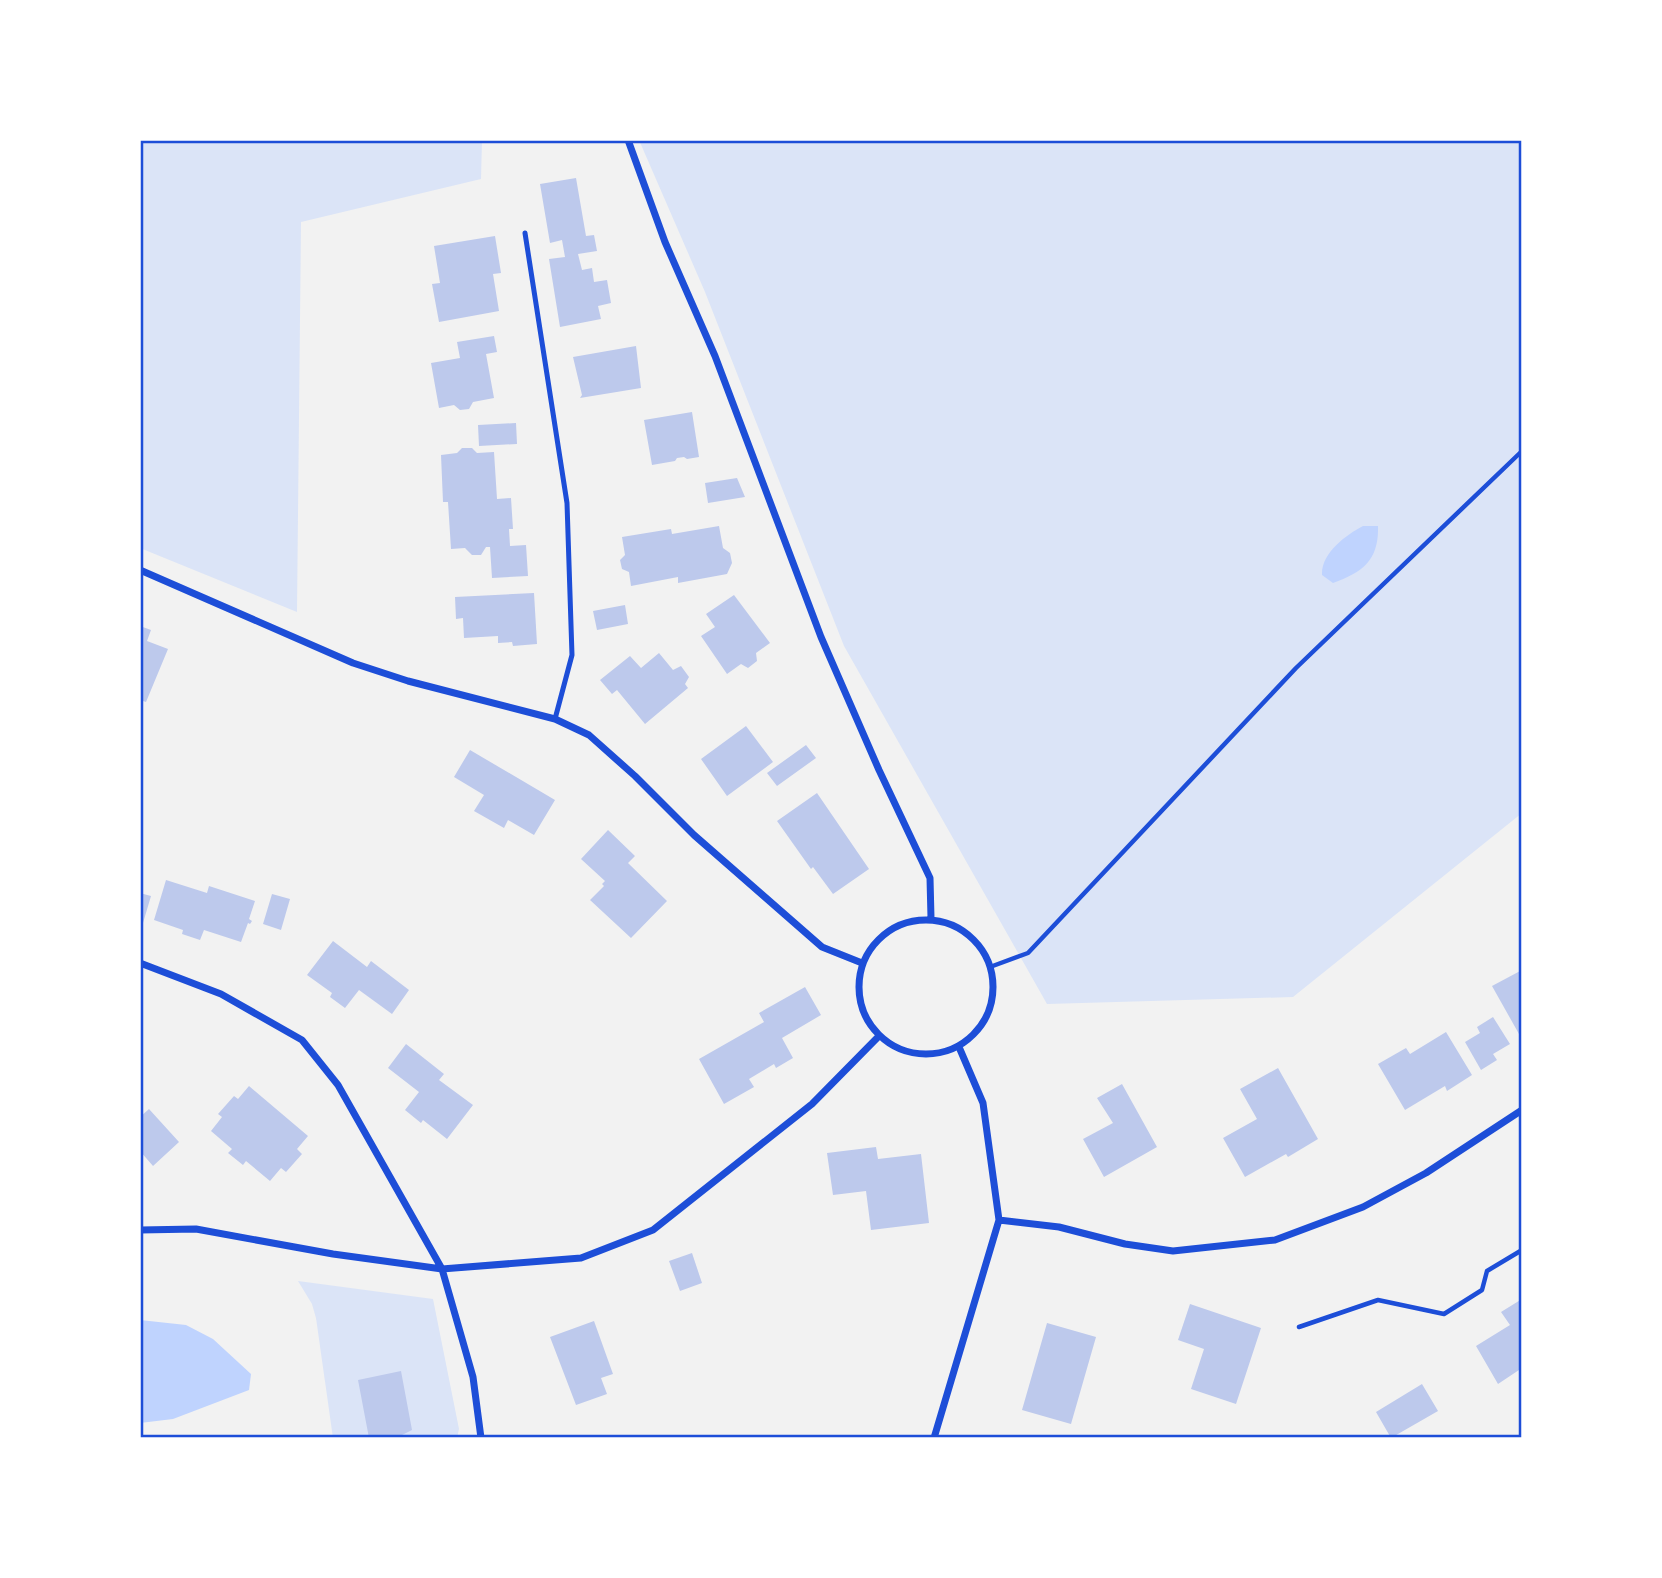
<svg xmlns="http://www.w3.org/2000/svg" width="1662" height="1578" viewBox="0 0 1662 1578" font-family="Poppins,sans-serif">
<style>
.green{fill:#dbe4f7}
.water{fill:#bfd3fe}
.building{fill:#bdc9ec}
.lines{fill:none;stroke-linecap:round;stroke-linejoin:round}
.path{stroke:#1d4ed8;stroke-width:4.5}
.service{stroke:#1d4ed8;stroke-width:5}
.minor{stroke:#1d4ed8;stroke-width:7}
.neatline{fill:none;stroke:#1d4ed8;stroke-width:2.5}
</style>
<rect width="100%" height="100%" fill="#f2f2f2"/>
<path class="green" d="M140,140H482L481,179L301,222L297,612L140,548Z
M639,140H1522V813L1293,997L1047,1004L844,646L705,292Z
M298,1281L433,1299L459,1429L457,1438H333L316,1318L312,1304Z"/>
<path class="water" d="M1363,526H1378C1379,560 1363,572 1333,583L1322,575C1321,553 1346,535 1363,526Z
M140,1320L186,1325L213,1339L251,1374L249,1390L173,1419L140,1423Z"/>
<path class="building" d="M576,178L586,236L594,235L597,251L578,254L582,270L592,268L594,282L607,280L611,303L598,306L601,319L560,327L549,259L565,257L562,240L550,243L540,184Z
M495,236L501,273L493,274L499,311L439,322L432,284L440,283L434,246Z
M494,336L497,352L486,354L494,398L473,402L469,409L460,410L454,405L439,408L431,363L460,358L457,342Z
M636,346L641,388L580,398L582,395L573,357Z
M692,412L699,457L687,459L684,457L677,458L675,461L652,465L644,420Z
M516,423L517,444L479,446L478,425Z
M462,448H472L477,453L494,452L497,499L511,498L513,529H509L510,546L526,545L528,576L492,578L490,547H486L481,555H472L465,548L451,549L448,502H443L441,455L457,453Z
M737,478L745,497L708,503L705,483Z
M719,526L723,548L730,553L732,563L727,574L678,583V577L631,586L629,572L622,569L620,560L625,555L622,537L671,529L672,534Z
M534,593L537,644L513,646L512,642L498,643V636L464,638L463,618L456,619L455,597Z
M734,595L770,643L756,653L757,661L748,668L741,664L727,674L701,636L715,627L706,614Z
M625,605L628,624L597,630L593,611Z
M140,626L151,630L147,641L168,649L146,702L140,700Z
M659,653L673,670L681,666L689,677L685,684L688,688L645,724L617,690L612,694L600,680L630,656L641,668Z
M746,726L773,762L727,796L701,759Z
M806,745L816,758L777,786L767,773Z
M470,750L555,800L534,835L508,820L504,828L474,811L484,795L454,777Z
M817,793L869,869L833,894L813,867L811,869L777,821Z
M608,830L635,856L628,863L667,901L631,938L590,900L604,886L602,884L605,881L581,859Z
M166,880L207,893L209,886L255,901L249,919L252,921L250,924L248,923L241,942L204,930L200,940L182,934L183,930L154,920Z
M140,893L151,896L143,923L140,922Z
M272,894L290,899L281,930L263,924Z
M333,941L367,967L371,961L409,990L392,1014L359,990L345,1008L330,997L332,993L307,975Z
M1522,970V1032L1519,1034L1492,986Z
M805,987L821,1015L782,1038L793,1058L776,1068L774,1064L749,1079L754,1087L724,1104L699,1059L764,1022L759,1013Z
M1493,1017L1510,1044L1493,1054L1497,1060L1481,1070L1465,1042L1480,1033L1477,1027Z
M1446,1032L1472,1075L1447,1091L1445,1086L1405,1110L1378,1064L1406,1048L1410,1054Z
M406,1044L444,1074L439,1080L473,1105L447,1139L423,1120L421,1123L405,1110L419,1092L388,1068Z
M1278,1068L1318,1139L1288,1157L1286,1154L1245,1177L1223,1138L1257,1119L1240,1089Z
M1122,1084L1157,1147L1104,1177L1083,1139L1113,1123L1097,1098Z
M249,1086L308,1136L297,1149L302,1154L286,1172L281,1168L270,1181L246,1161L243,1165L228,1153L232,1149L211,1131L222,1117L218,1114L234,1096L238,1099Z
M149,1109L179,1142L153,1166L140,1151V1117Z
M876,1147L878,1159L921,1154L929,1223L871,1230L866,1191L833,1195L827,1153Z
M692,1253L702,1283L680,1291L669,1261Z
M1522,1299V1368L1498,1384L1476,1346L1510,1325L1501,1312Z
M1190,1304L1261,1328L1236,1404L1191,1389L1204,1349L1178,1340Z
M594,1321L613,1374L601,1378L607,1394L576,1405L550,1337Z
M1047,1323L1096,1337L1071,1424L1022,1410Z
M401,1371L412,1430L396,1438H369L358,1380Z
M1422,1384L1438,1411L1391,1438L1376,1412Z"/>
<g class="lines">
<path class="path" d="M990,967L1028,953L1296,668L1522,451
M1299,1327L1378,1300L1444,1314L1482,1290L1487,1271L1522,1250"/>
<path class="service" d="M525,233L567,503L572,655L555,719"/>
<path class="minor" d="M628,140L665,242L715,356L821,637L879,770L930,878L931,918
M140,570L353,663L408,681L555,719L589,735L635,776L694,835L822,947L862,963
M859 987a67 67 0 1 1 134 0a67 67 0 1 1-134 0Z
M140,963L221,994L302,1040L338,1085L442,1269L473,1377L481,1438
M999,1220L1059,1227L1125,1244L1173,1251L1275,1240L1363,1207L1426,1173L1522,1110
M140,1230L196,1229L333,1254L442,1269L581,1258L653,1230L812,1104L879,1036
M934,1438L999,1220L983,1103L959,1047"/>
</g>
<rect width="1662" height="1578" fill="none" stroke="#ffffff" stroke-width="284"/>
<rect x="142" y="142" width="1378" height="1294" class="neatline"/>
</svg>
